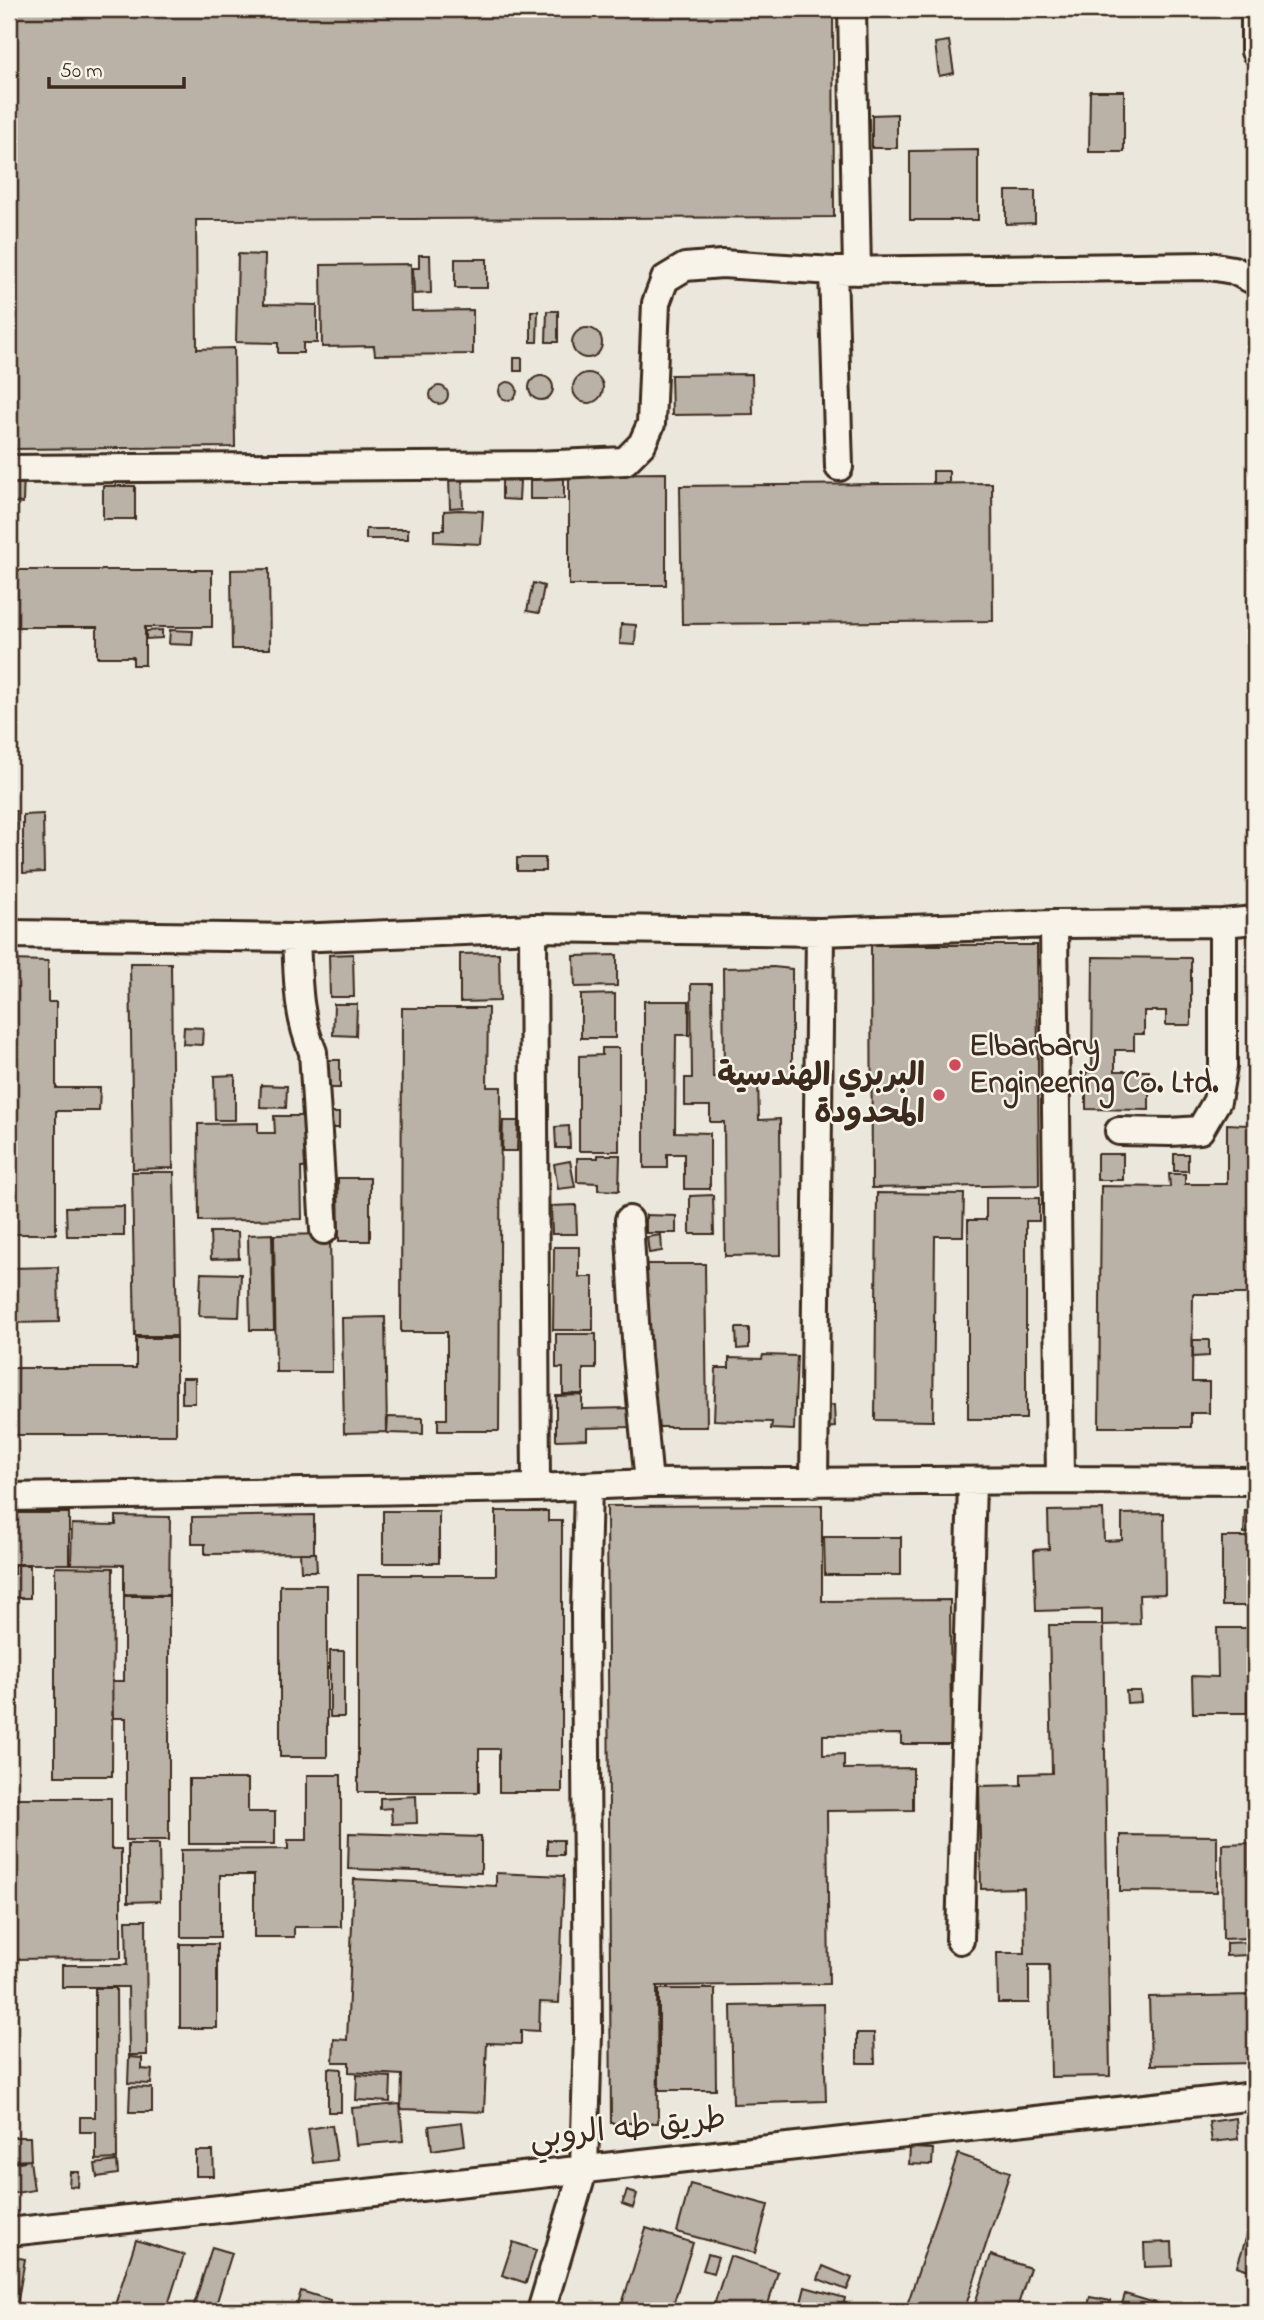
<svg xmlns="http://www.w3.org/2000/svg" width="1264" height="2320" viewBox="0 0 1264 2320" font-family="'Indie Flower','Playpen Sans Arabic',sans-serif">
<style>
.building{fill:#bab2a7;stroke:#3b2a1e;stroke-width:2}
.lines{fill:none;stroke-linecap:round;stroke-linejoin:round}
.minor-casing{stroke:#3b2a1e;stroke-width:32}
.minor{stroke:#f7f3e8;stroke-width:26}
.poi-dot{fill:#d1495b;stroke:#f7f3e8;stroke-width:2.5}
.labels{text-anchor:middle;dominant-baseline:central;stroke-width:5;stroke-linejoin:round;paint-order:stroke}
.poi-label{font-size:32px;font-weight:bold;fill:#3b2a1e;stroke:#f7f3e8;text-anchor:start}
.street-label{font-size:32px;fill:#3b2a1e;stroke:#f7f3e8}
</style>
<rect width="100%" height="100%" fill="#ece7dc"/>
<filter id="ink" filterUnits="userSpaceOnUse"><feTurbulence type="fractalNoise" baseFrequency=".0143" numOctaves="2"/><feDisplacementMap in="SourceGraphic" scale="14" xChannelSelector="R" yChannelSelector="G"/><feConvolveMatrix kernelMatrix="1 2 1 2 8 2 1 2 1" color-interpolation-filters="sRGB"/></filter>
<g filter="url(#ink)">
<path class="building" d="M9,9H833L834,217L196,220L197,349L234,348L235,447L9,449V369H15L14,297H9Z
M949,41L954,73L939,76L935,43Z
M1090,91H1124V152H1089Z
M897,114V148H872V115Z
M978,150V220H910V151Z
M1006,191H1035V223L1006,224Z
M238,254L265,255L264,304L317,305V343H303V353H278V343L236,342Z
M419,255H430L431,293L414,294L413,268H419Z
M455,259H487V288H455Z
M411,264L412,311L473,310V354L375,355L374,346L322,347L321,265Z
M531,311H538L537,342H531Z
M547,311H558V342H546Z
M572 343a15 15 0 1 1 30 0a15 15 0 1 1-30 0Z
M514,358H522V371H514Z
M573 388a15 15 0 1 1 30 0a15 15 0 1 1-30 0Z
M752,374L753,414L672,415L671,375Z
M529 388a12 12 0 1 1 24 0a12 12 0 1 1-24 0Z
M499 391a9 9 0 1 1 18 0a9 9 0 1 1-18 0Z
M430 395a9 9 0 1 1 18 0a9 9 0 1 1-18 0Z
M9,470L24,471L23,503L9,502Z
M933,471H949V483H933Z
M666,473V585H569V474Z
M564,475V499H530V476Z
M462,477L463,507L450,508L449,478Z
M502,480L520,481L519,500L502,499Z
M992,483L993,621L682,624L680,486Z
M103,486H135V519H103Z
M459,510L483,511L481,544L434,542V530H444V511Z
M366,529H408V539H366Z
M269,569L270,649H232L231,570Z
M9,570H212V627H145V665H133V657H97V627H9Z
M533,583L544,586L539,613L527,611Z
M621,624L636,625L635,645L620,644Z
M162,630V638L146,639V631Z
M170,630L193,631L192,645L169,644Z
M9,811H16V832H9Z
M43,814L44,872L23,873V815Z
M517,858H545V871H517Z
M871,945H1037L1039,1185L872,1188Z
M499,953L500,1001L460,1002V954Z
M353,954L354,997H330L329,955Z
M617,955V986L575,987L574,956Z
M1093,957L1191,958V1025H1166V1011H1144V1034H1134V1050H1115V1071H1149V1110L1086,1109V1072H1092Z
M9,960L48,961V1002H56V1088H100L99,1111H56V1234H11V1001H9Z
M130,963H171L173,1168L133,1169Z
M773,967L792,969V1078H758L759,1120L780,1119L781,1255L725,1256L724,1122H710V1106H685V1078H692L691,984H712L713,1077H724L723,968Z
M615,994V1038H581V995Z
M644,1001H689V1035H676L675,1132L710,1133V1189H684V1154H667V1168H644Z
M334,1004H357L356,1036L333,1035Z
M1248,1006H1255V1276H1249V1294H1193L1192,1382H1209V1413H1191V1427H1099L1101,1186L1170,1187L1169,1174H1185V1184H1227V1124L1248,1125Z
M402,1008H488L487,1087H501L499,1431H438V1419H447V1332H401Z
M184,1027L203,1028L202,1045L183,1044Z
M602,1048H619V1151H579V1056L602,1055Z
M325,1060H340V1088H325Z
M235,1075V1120H215L214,1076Z
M261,1085L287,1086L286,1108L260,1107Z
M327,1113H339V1128H327Z
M274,1116H314V1167L301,1168L302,1219L199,1221L198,1124L258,1123V1133H275Z
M503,1121H518L517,1151H502Z
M569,1126L570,1148H556L555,1127Z
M1097,1154H1123V1180H1097Z
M1174,1154H1188V1171H1174Z
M598,1155H620L619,1191L598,1190V1183L577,1182V1158H598Z
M570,1161L575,1187L558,1189L554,1164Z
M132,1172H174L177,1336H135Z
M338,1178H370V1241H339Z
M877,1193L964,1194L963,1236H935L933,1421L875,1420Z
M713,1195L714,1234H690V1196Z
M986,1198H1039V1221H1026V1419H968V1220H986Z
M576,1205L577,1234H552L551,1206Z
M124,1206V1236H67L66,1207Z
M646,1215L676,1216V1233H646Z
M210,1232H238L239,1258L211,1259Z
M272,1234L274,1330H250L248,1235Z
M330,1234L332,1372H276L274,1235Z
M661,1235L662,1251L649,1253L647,1237Z
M554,1247H579V1277H593V1330H553Z
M646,1264H705L707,1427H647Z
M58,1267L59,1322L12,1323L11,1268Z
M201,1273L241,1274L239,1317L199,1316Z
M385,1317L387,1432L344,1433L342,1318Z
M736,1328H749V1348L737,1349Z
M556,1334H596V1369H583V1394H563V1368H556Z
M136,1338H176V1435H13L12,1368H136Z
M1193,1340H1209V1356L1193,1357Z
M763,1355L797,1356L794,1430L771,1429L772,1422L714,1420L716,1368H729V1358L762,1359Z
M182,1378H195V1403H182Z
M582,1395V1409L629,1408V1427L587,1428V1439L556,1440V1396Z
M834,1405L835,1427L823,1428V1406Z
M388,1417L423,1418V1434L387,1433Z
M822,1505V1601L950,1600L951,1744H901V1734L823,1735V1755L844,1754V1769L913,1768V1810L827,1811L829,1984L657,1986L658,2123H611L607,1506Z
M1103,1510L1104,1541L1122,1540V1514L1164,1513L1165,1594L1139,1595L1140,1624L1102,1625V1609L1036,1611L1034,1550L1049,1549L1048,1511Z
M1245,1510L1255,1511V1533H1244Z
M383,1511H439V1563H383Z
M496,1511H548V1521H562V1792H499V1749H479V1792H358V1575H496Z
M9,1513H69V1564H9Z
M314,1515V1553L205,1554V1544H192V1517Z
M116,1516L170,1517L169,1595L124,1594V1565L71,1564L72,1524L116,1525Z
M824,1537H901V1575H825Z
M1222,1537H1255V1606H1222Z
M300,1553H316L317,1571H301Z
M14,1565H30V1598H9V1574H14Z
M55,1567L113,1568L112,1776H55Z
M280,1585H327V1757H280Z
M124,1596H169V1840H126V1718H113L112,1681H124Z
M1049,1625H1103L1110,2076L1051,2077L1049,1965H1029V2003H998L997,1953H1025L1024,1888L981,1889L979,1786L1021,1785V1774L1052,1773Z
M1217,1628H1247V1713H1193L1192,1676L1218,1677Z
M330,1651H344V1717H330Z
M1126,1691H1140L1141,1702L1127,1703Z
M307,1775H341V1927H294V1937H254V1875H220V1937H181V1850L288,1849V1840H307Z
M189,1779H248V1812H275V1844H189Z
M416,1796L417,1823L392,1824L391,1808L380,1809V1798Z
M9,1798H111V1849H121V1958L9,1959Z
M349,1833L481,1837V1873L348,1869Z
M1120,1835L1217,1836V1892L1120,1891Z
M547,1840H563V1855H547Z
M1249,1843V1866H1255V1907H1248L1249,1938L1223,1939L1222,1844Z
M128,1844H159L160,1901L128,1902Z
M496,1873L564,1876L559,2003L540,2002L539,2031L521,2030V2044L487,2043L484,2112L401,2109L402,2075L349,2072V2062H333L334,2039L347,2040L354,1879L496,1886Z
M126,1920H146L147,2055H129L128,1987H62V1965H127Z
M1249,1942V1955L1226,1956V1943Z
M180,1944H217V2028H180Z
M95,1988H116L117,2159L96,2160V2132H80V2117H95Z
M659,1989H715L716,2090H659Z
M1255,1995V2063L1151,2065L1149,1997Z
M823,2004L826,2101L733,2104L731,2006Z
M857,2033H874L875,2063H857Z
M129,2057L142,2058V2069L152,2070L151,2084L128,2083Z
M328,2068L341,2069V2112H328Z
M357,2075L391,2077L390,2102L356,2100Z
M130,2087L152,2088V2112H129Z
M400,2104L403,2141L356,2145L352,2108Z
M1255,2117V2135L1251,2136L1248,2118Z
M1236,2118L1238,2139L1212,2142L1209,2122Z
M462,2122L465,2145L432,2150L429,2126Z
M332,2125L337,2160L313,2163L308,2129Z
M9,2137H30L31,2160L9,2161Z
M910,2148L933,2149L932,2165L909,2164Z
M196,2151H213L214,2176H196Z
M958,2154L1010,2172L964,2311H905Z
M30,2160L34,2190L9,2194V2164Z
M117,2161L118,2174L97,2177L95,2164Z
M70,2172H79L78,2187L69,2186Z
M690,2184L768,2205L755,2253L677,2232Z
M627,2191L637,2194L633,2208L622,2204Z
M1255,2211V2272L1237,2266Z
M646,2228L693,2243L671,2311H644L622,2304Z
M136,2240L184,2255L166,2311H113Z
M513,2242L536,2250L526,2283L502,2275Z
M1172,2242L1173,2266L1145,2267L1144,2243Z
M212,2247L232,2253L214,2311H192Z
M708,2254L718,2257L713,2273L703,2270Z
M991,2255L1030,2268L1016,2311H979L981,2305L975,2303Z
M9,2256L25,2259L16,2311H9Z
M730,2256L778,2272L766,2311H712Z
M823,2266L852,2278L847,2290L818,2279Z
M805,2287L845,2298L842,2311H799Z
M301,2291L330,2300V2304L343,2308L342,2311H295Z
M1125,2294L1182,2311H1120Z
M1090,2297L1111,2301L1109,2311H1087Z"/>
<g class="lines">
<g class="minor-casing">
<path id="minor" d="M852,9L857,271
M1255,9V51
M833,271L839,467
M9,469L536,465L625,461L642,444L651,424L656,303L665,279L685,267L722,264L833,271L1210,266L1233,270L1255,281
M533,928L536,1488
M9,934L296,938L533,928L820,932L1054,924L1223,923L1255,920
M296,938C298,978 297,1015 313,1052L324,1230
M1119,1131L1170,1132L1200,1130L1217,1101L1223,1066V923
M629,1220L637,1356L649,1483
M1060,1480L1255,1481
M814,1483L820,932
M9,1497L536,1488L649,1483L1060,1480L1054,924
M960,1940L972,1481
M9,2232L1255,2096
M541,2311L584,2168L588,2033L585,1613L588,1486"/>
</g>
<use href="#minor" class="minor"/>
</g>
</g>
<g class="poi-dot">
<circle cx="955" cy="1065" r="7"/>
<circle cx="939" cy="1095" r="7"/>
</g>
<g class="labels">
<g class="poi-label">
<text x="969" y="1047">Elbarbary<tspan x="969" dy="37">Engineering Co. Ltd.</tspan></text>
<text x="925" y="1077" text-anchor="end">البربري الهندسية<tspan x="925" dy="37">المحدودة</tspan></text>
</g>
<g class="street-label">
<text transform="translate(628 2130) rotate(-6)">طريق طه الروبي</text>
</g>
</g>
<rect width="1264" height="2320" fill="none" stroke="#f7f3e8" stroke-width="35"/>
<rect x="18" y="18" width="1229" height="2285" fill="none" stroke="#3b2a1e" stroke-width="2.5" filter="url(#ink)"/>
<path d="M49 77v10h135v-10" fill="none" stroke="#3b2a1e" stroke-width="3.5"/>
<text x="60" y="77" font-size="21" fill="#3b2a1e" stroke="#f7f3e8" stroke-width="5" paint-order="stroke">50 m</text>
</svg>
